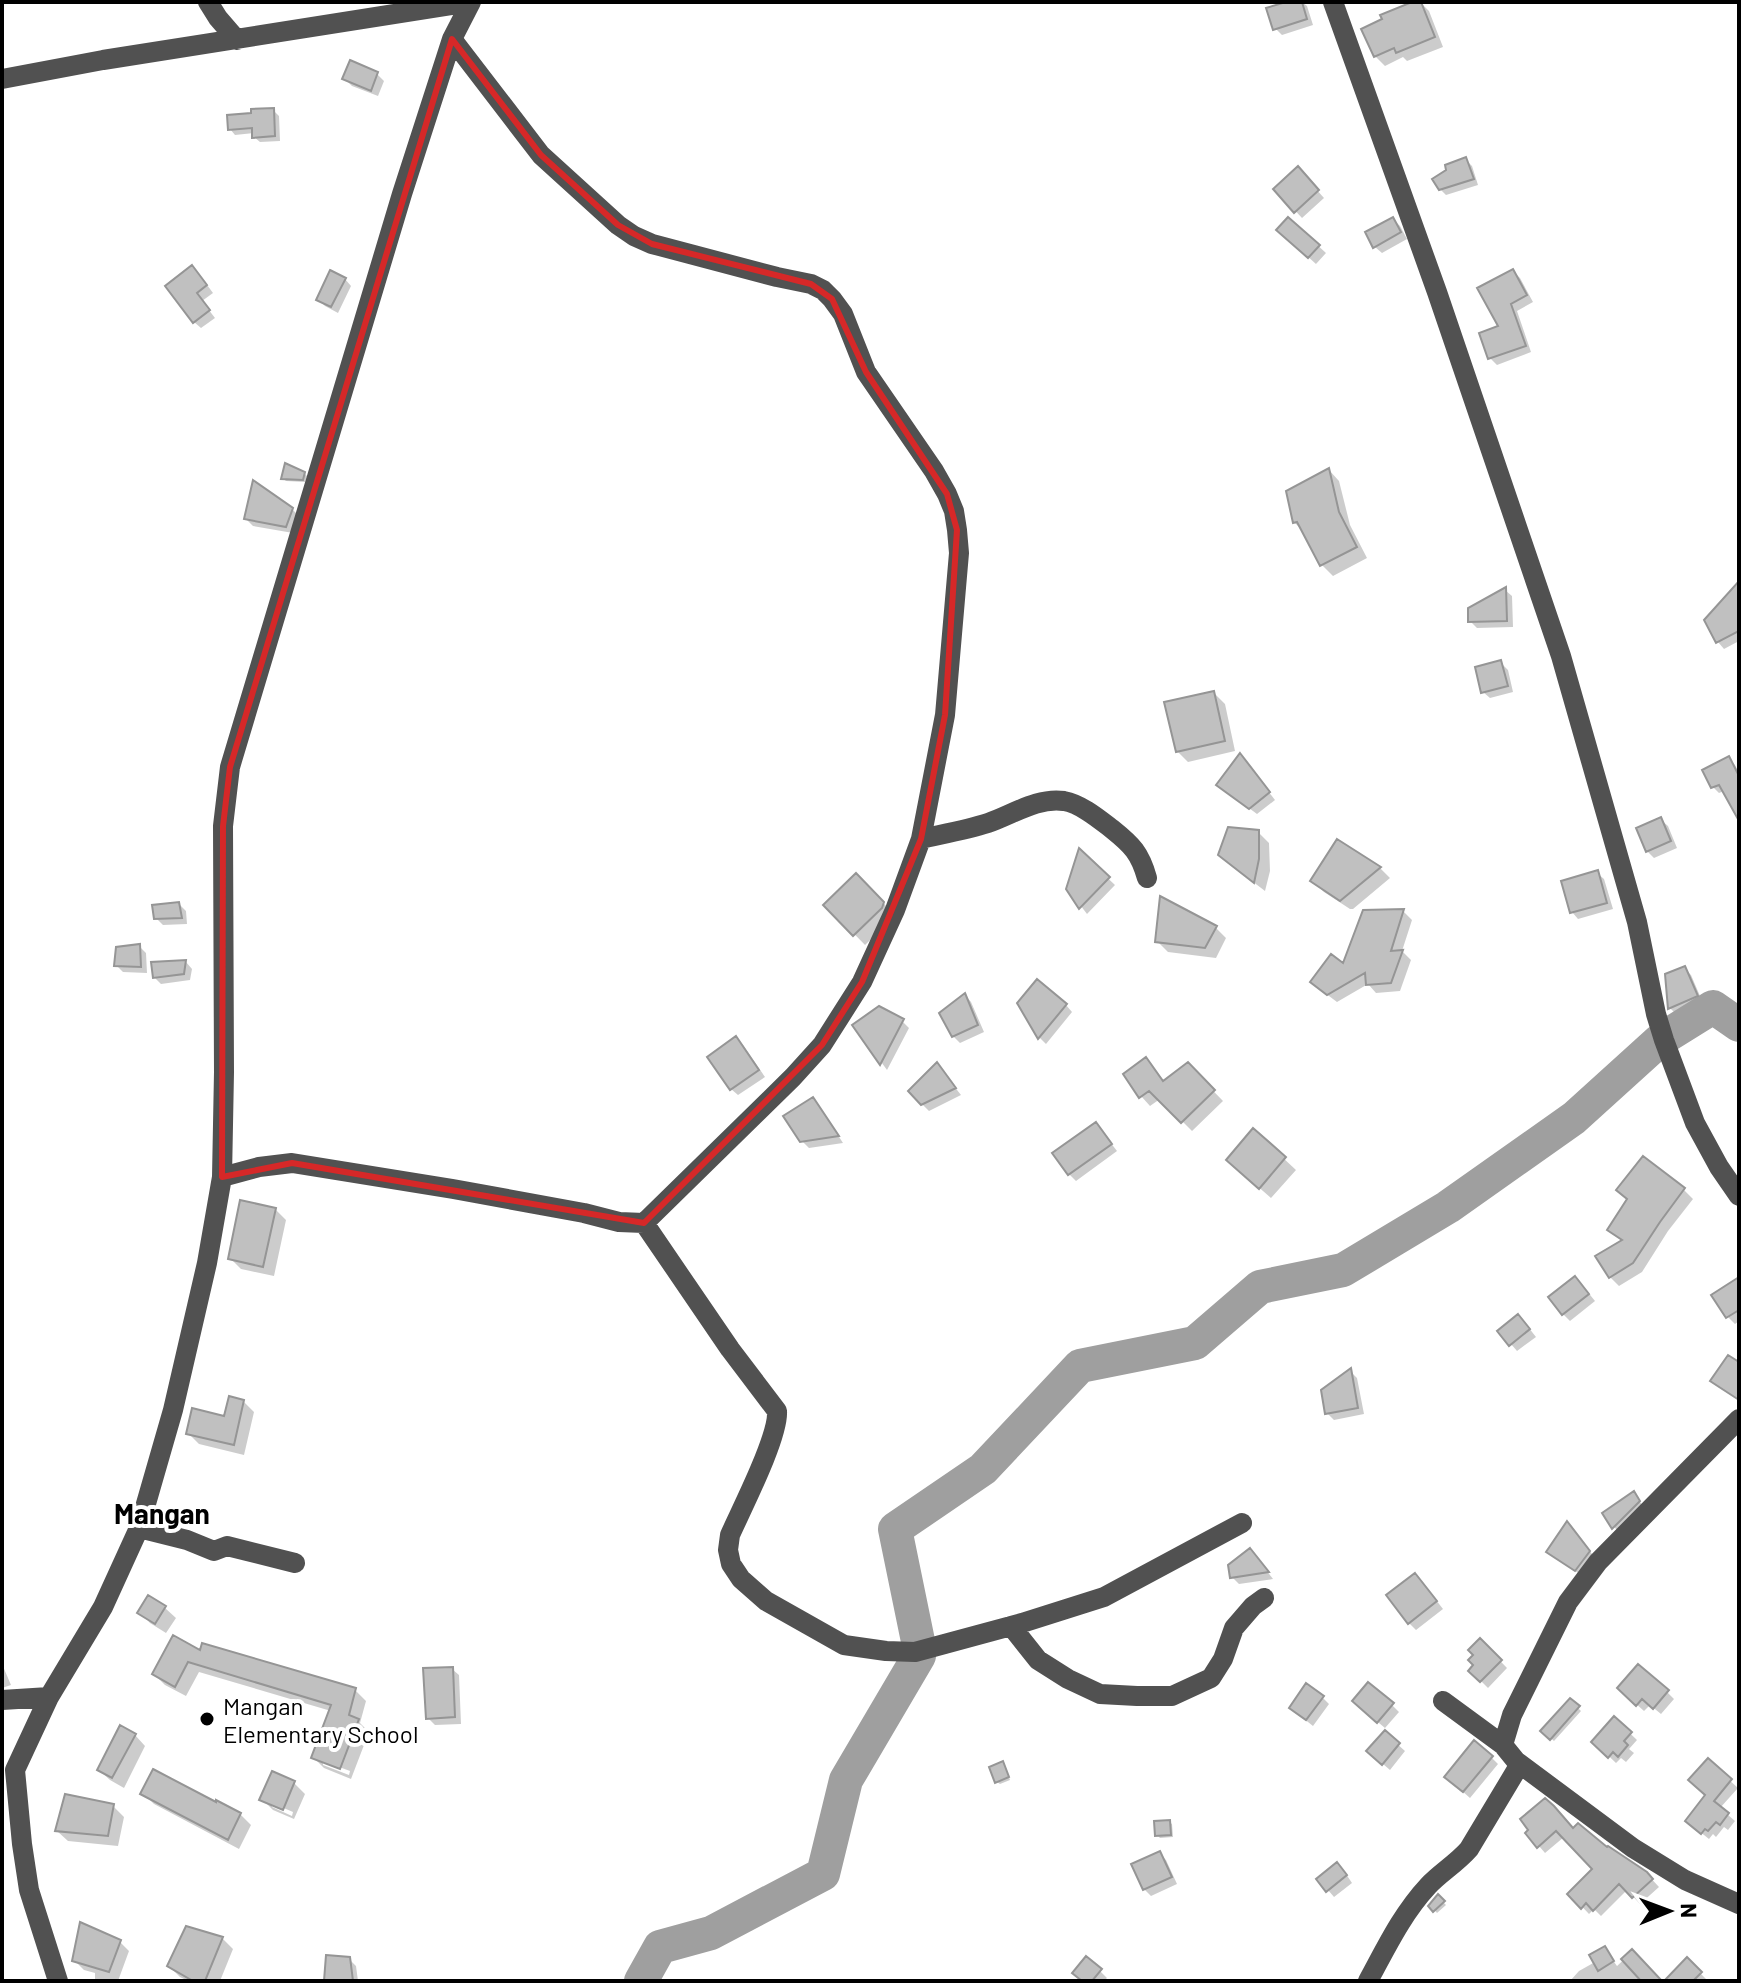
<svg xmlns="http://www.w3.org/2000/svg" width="1741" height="1983" viewBox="0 0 1741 1983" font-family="Barlow,sans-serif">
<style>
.shadow{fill:#0003;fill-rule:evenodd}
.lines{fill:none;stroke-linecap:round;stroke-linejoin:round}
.river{stroke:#9f9f9f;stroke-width:34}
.building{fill:#c0c0c0;stroke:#959595;stroke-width:2}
.minor{stroke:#515151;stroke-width:20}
.marked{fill:none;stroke:#d62828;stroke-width:6;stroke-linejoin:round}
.poi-dot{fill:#000;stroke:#fff;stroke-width:3}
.labels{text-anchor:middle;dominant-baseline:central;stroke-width:8;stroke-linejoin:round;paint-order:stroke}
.poi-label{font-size:24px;fill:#000;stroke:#fff;text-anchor:start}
.quarter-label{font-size:28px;font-weight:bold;fill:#000;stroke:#fff}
</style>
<rect width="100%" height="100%" fill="#fff"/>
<path class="shadow" d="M1292,2H1302L1307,6L1313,25L1282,35L1275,28Z
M1417,2H1420L1429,11L1443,47L1407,61L1403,57L1385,66L1375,56Z
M351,63L377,74L384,81L378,96L352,86L345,79Z
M273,110L279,116L280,141L260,142L254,137V133L235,135L230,129L253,115Z
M1466,160L1472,166L1478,185L1446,195L1440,189Z
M1298,169L1324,198L1302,218L1275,189Z
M1289,219L1326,253L1316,264L1286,237Z
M1393,219L1400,226L1407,239L1382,253L1375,247Z
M1513,271L1520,278L1533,302L1517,311L1531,352L1497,365L1490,358L1500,327Z
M199,274L213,293L202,301L215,318L201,328L194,322Z
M345,279L351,286L338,313L325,306L318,299Z
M1329,470L1339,481L1350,525L1367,558L1333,576L1322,565L1305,533L1294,522Z
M304,473L307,476L305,482L286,481L283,478Z
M292,509L299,516L293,533L253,526L246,519Z
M1505,590L1512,596L1513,627L1477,628L1470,621Z
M1739,593V641L1724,649L1718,642Z
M1501,663L1508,670L1513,692L1490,698L1483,692Z
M1214,693L1225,704L1235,751L1188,762L1177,751Z
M1729,759L1735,765L1739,773V816L1724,791L1719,793L1713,787Z
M1246,763L1275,800L1257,814L1226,791Z
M1661,820L1668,826L1677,848L1654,858L1647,851Z
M1258,832L1269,843L1270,871L1265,891L1231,865Z
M1080,852L1115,885L1087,914L1068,889Z
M1380,868L1390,878L1353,909H1350L1324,892L1313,881Z
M1597,873L1604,879L1613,909L1578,919L1572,912Z
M856,875L894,914L892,919L865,945L826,905Z
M179,904L186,911L187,924L163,925L156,918Z
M1403,911L1412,920L1402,951L1411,960L1400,991L1376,993L1368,984L1337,1002L1321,990Z
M1216,928L1226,938L1216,958L1168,952L1157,941Z
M139,946L146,953L147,973L123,972L116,965Z
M186,962L192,969L190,980L161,984L155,978Z
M1684,968L1691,975L1703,1003L1677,1015L1670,1008Z
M965,995L971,1002L984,1032L960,1043L953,1036Z
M1019,1003L1066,1005L1072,1012L1046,1044L1039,1037Z
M902,1021L909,1028L887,1070L855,1026Z
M736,1039L743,1045L765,1077L738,1095L731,1089Z
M1146,1060L1165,1082L1188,1065L1223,1101L1192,1131L1160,1099L1150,1106L1141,1096Z
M943,1072L961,1095L929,1111L922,1104Z
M812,1099L819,1106L843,1143L809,1148L802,1141Z
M1096,1124L1117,1151L1076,1181L1069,1174Z
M1254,1131L1296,1170L1271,1198L1239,1170Z
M1684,1190L1693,1199L1668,1231L1642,1272L1619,1286L1610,1277L1623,1241L1610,1230Z
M275,1209L286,1220L274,1276L241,1269L230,1258Z
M1739,1279V1321L1735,1324L1728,1317Z
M1582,1285L1595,1301L1570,1321L1563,1314Z
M1525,1323L1536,1337L1517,1351L1511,1344Z
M1350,1371L1357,1378L1364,1414L1334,1420L1327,1413Z
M243,1401L254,1412L244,1455L199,1444L188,1433L226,1418Z
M1633,1494L1646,1509L1620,1534L1604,1514Z
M1573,1530L1596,1559L1583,1576L1556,1559L1549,1552Z
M1257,1558L1273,1579L1239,1584L1232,1577Z
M1422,1582L1443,1609L1416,1630L1409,1623Z
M165,1608L176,1618L166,1633L150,1623L140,1612Z
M1480,1640L1507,1668L1488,1688L1471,1671L1476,1665Z
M201,1653L355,1690L366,1701L360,1723L369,1732L351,1779L324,1768L313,1757L331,1711L199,1672L186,1696L165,1685L154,1674ZM323,1761L350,1771L349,1775L323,1765Z
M2,1664L11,1685L2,1688Z
M452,1669L459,1675L461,1724L435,1725L428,1718Z
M1667,1692L1674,1699L1661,1714L1650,1705L1644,1711L1626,1695Z
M1322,1697L1329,1704L1313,1726L1298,1714Z
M1570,1700L1581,1711L1554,1741L1543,1731Z
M1392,1705L1399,1712L1385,1728L1361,1708Z
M1614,1718L1637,1740L1629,1749L1634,1753L1626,1762L1621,1758L1616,1763L1594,1742Z
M1385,1733L1405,1751L1390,1770L1376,1758Z
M135,1735L145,1746L124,1788L110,1780L99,1770Z
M1491,1757L1498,1764L1470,1798L1453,1783Z
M1005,1766L1010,1780L1000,1784L997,1782Z
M1716,1768L1738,1788L1720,1808L1735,1821L1728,1830L1724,1827L1716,1837L1713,1834L1709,1839L1694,1827Z
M273,1774L294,1783L305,1794L294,1819L273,1810L262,1799ZM272,1803L293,1812L292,1816L272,1807Z
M143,1793L240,1814L251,1825L239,1849L154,1804Z
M113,1806L124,1817L118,1846L68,1841L57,1831Z
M1169,1822L1172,1824L1173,1837L1160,1838L1157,1835Z
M1531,1830H1573L1646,1873L1659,1887L1640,1904L1627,1890L1601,1916L1594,1909L1589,1914L1570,1894L1594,1869L1564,1837L1545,1853L1539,1846Z
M1159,1853L1166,1860L1177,1884L1151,1896L1144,1889Z
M1344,1871L1352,1883L1334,1897L1328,1890Z
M1438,1897L1446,1905L1437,1913L1431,1906Z
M222,1938L233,1949L220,1981H188L180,1977L169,1966Z
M120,1942L129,1951L118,1981H95V1973L84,1970L74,1960Z
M1605,1949L1617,1966L1632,1952L1660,1981H1570L1579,1971L1595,1962Z
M349,1959L356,1966L358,1981H326Z
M1687,1960L1707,1980L1706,1981H1672Z
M1737,1961H1739V1981H1737Z
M1100,1971L1107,1978L1104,1981H1084Z"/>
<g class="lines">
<path class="river" d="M1668,1035L1713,1007L1739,1025
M919,1646L895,1529L983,1469L1080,1366L1195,1343L1260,1287L1343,1270L1448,1207L1574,1118L1659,1041
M641,1981L660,1947L711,1933L823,1874L846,1780L919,1656"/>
</g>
<path class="building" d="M1286,2H1302L1307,19L1273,30L1266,8Z
M1412,2H1421L1435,37L1396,53L1394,48L1374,57L1361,29L1382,19L1380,15Z
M350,60L378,72L371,91L342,79Z
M274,108L275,136L252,138V128L228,130L227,115L251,113V109Z
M1466,157L1474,179L1439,190L1432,179L1446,170L1445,165Z
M1298,166L1319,190L1294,213L1273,189Z
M1288,217L1320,245L1308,258L1276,230Z
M1393,217L1401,232L1373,248L1365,232Z
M192,265L207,285L197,293L210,310L193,323L165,286Z
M1513,269L1527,295L1511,304L1526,346L1488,359L1479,333L1498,326L1477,288Z
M330,270L346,278L331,307L316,300Z
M285,463L305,472L303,480L281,479Z
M1329,468L1339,512L1357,547L1320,566L1297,522L1293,523L1286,491Z
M253,480L293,508L286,527L244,519Z
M1739,581V631L1716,643L1704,620Z
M1506,587L1507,621L1468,622V608Z
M1501,660L1508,686L1481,693L1475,667Z
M1214,691L1225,741L1176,752L1164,702Z
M1240,753L1270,792L1249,809L1216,785Z
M1729,756L1739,776V821L1719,785L1711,788L1702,770Z
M1661,817L1671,841L1646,852L1636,828Z
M1228,827L1259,830V859L1254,883L1218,855Z
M1337,839L1381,867L1340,901L1310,881Z
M1079,848L1110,877L1079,909L1066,889Z
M1598,870L1607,903L1570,913L1561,881Z
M856,873L884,902L882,908L853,936L823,905Z
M1160,896L1217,926L1205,948L1155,942Z
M179,902L182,918L154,919L152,905Z
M1404,909L1391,951L1403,950L1391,983L1366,985L1365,973L1327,995L1310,982L1331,954L1343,963L1363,910Z
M140,944L141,967L114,966L116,947Z
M186,960L184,974L153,978L151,962Z
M1685,966L1698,996L1668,1009L1665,974Z
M1037,979L1067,1004L1038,1039L1017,1003Z
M965,993L978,1025L952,1037L939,1013Z
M879,1006L904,1019L880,1065L852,1025Z
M736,1036L759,1070L730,1090L707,1057Z
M1146,1057L1163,1081L1188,1062L1215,1090L1181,1123L1149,1091L1139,1098L1123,1074Z
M937,1062L956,1088L921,1105L908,1091Z
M813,1097L839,1136L800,1142L783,1116Z
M1096,1122L1112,1144L1068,1175L1052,1153Z
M1253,1128L1286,1157L1259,1189L1226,1160Z
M1643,1156L1685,1188L1660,1222L1633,1263L1609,1278L1595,1256L1622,1240L1607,1230L1627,1199L1616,1190Z
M240,1200L276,1208L263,1267L228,1259Z
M1575,1276L1589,1294L1562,1315L1548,1297Z
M1739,1277V1310L1726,1318L1711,1295Z
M1518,1314L1530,1329L1509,1346L1497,1331Z
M1728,1355L1739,1362V1400L1710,1381Z
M1351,1368L1358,1408L1325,1414L1321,1390Z
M229,1396L244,1400L234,1445L186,1434L192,1408L224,1416Z
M1634,1491L1640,1501L1612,1529L1602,1513Z
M1567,1521L1590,1551L1575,1571L1546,1552Z
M1250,1548L1269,1572L1230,1578L1228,1565Z
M1415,1573L1437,1601L1408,1624L1386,1595Z
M148,1595L166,1606L155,1624L137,1613Z
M173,1635L200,1650L202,1643L356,1688L349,1715L359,1719L340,1769L311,1758L331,1705L188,1662L175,1687L152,1674Z
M1480,1638L1502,1660L1480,1682L1468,1671L1473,1665L1468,1660L1473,1655L1468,1650Z
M1638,1664L1669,1690L1653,1709L1642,1699L1636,1706L1617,1688Z
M453,1667L455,1717L426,1719L423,1668Z
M1368,1682L1394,1703L1377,1723L1352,1701Z
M1306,1683L1324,1696L1306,1720L1289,1708Z
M1570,1698L1580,1706L1550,1740L1540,1731Z
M1614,1716L1632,1732L1624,1741L1628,1745L1618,1757L1613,1752L1608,1758L1591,1742Z
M120,1725L136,1734L112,1778L97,1770Z
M1385,1730L1400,1743L1382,1765L1366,1751Z
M1474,1740L1493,1756L1463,1792L1444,1777Z
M1708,1758L1732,1779L1714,1801L1729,1813L1720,1825L1716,1822L1708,1831L1705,1829L1701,1834L1685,1821L1705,1795L1688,1780Z
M1003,1761L1009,1777L995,1783L989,1767Z
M153,1769L216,1802V1800L241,1813L228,1840L140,1794Z
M272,1771L295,1781L283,1810L259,1800Z
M65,1794L114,1804L108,1836L55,1831Z
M1545,1798L1554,1806L1573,1828L1578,1823L1607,1847L1608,1846L1647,1872L1653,1879L1632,1898L1619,1884L1593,1911L1586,1903L1581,1909L1567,1894L1592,1869L1556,1831L1537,1848L1525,1833L1528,1830L1520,1819Z
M1170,1820L1171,1835L1155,1836L1154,1821Z
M1160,1851L1172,1877L1143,1890L1131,1864Z
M1337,1862L1347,1875L1326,1892L1316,1879Z
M1438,1894L1445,1901L1433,1912L1428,1906Z
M80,1922L121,1940L109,1972L72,1961Z
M186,1926L223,1937L205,1981H193L167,1966Z
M1605,1946L1614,1961L1598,1971L1589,1955Z
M1632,1949L1662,1981H1641L1621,1959Z
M326,1955L350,1957L353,1981H324Z
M1086,1956L1102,1969L1092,1981H1082L1072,1973Z
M1687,1957L1702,1972L1693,1981H1664Z"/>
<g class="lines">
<path class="minor" d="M208,2L218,18L237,40
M1333,2L1437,292L1561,656L1637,922L1656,1014L1664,1040L1695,1123L1719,1167L1739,1196
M2,79L103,60L470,2
M921,839C943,834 966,830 988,823C1012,815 1037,797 1064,801C1081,804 1099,819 1112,829C1132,845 1140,853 1147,878
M222,1177L259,1167L292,1163L453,1189L584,1213L619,1222L644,1223L793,1077L822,1045L862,982L895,910L921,839L945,715L959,553L957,530L954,511L947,494L934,471L866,372L843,314L832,299L823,290L811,284L777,277L652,244L634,236L618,225L541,155L452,39
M644,1223L730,1349L777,1411C779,1436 742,1508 730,1535L728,1550L731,1564L741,1579L766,1601L844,1645L886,1651L915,1652L1022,1623L1104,1597L1242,1523
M1739,1419L1598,1562L1568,1602L1512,1715L1503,1745L1516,1761L1633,1848L1685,1880L1739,1904
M139,1528L187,1540L214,1551L227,1546L295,1563
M1011,1626L1038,1660L1068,1679L1100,1694L1137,1696H1172L1211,1678L1223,1659L1234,1628L1253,1606L1264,1598
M2,1700L49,1697
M1443,1701L1503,1745
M58,1981L29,1890L22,1844L15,1770L49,1697L103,1607L139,1528L173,1410L207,1263L222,1177L224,1072L223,826L230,767L402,194L452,39L471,2
M1368,1981C1386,1948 1402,1914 1428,1886C1440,1873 1457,1863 1469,1849L1520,1764"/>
</g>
<path class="marked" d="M452,39L541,155L618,225L652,244L811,284L832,299L866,372L947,494L957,530L945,715L921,839L862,982L822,1045L644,1223L292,1163L222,1177L223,826L230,767Z"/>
<circle class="poi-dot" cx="207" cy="1719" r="8"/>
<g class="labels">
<g class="poi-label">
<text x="223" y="1705">Mangan<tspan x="223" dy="28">Elementary School</tspan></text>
</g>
<g class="quarter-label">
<text x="162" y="1513">Mangan</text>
</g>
</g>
<rect width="1741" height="1983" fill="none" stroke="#000000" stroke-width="8"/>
<g transform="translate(1669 1911) rotate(89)" stroke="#ffffff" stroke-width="6" paint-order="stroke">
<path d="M0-6L14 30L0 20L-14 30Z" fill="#000000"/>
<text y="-12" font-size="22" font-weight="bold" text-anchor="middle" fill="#000000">N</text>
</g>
</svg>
